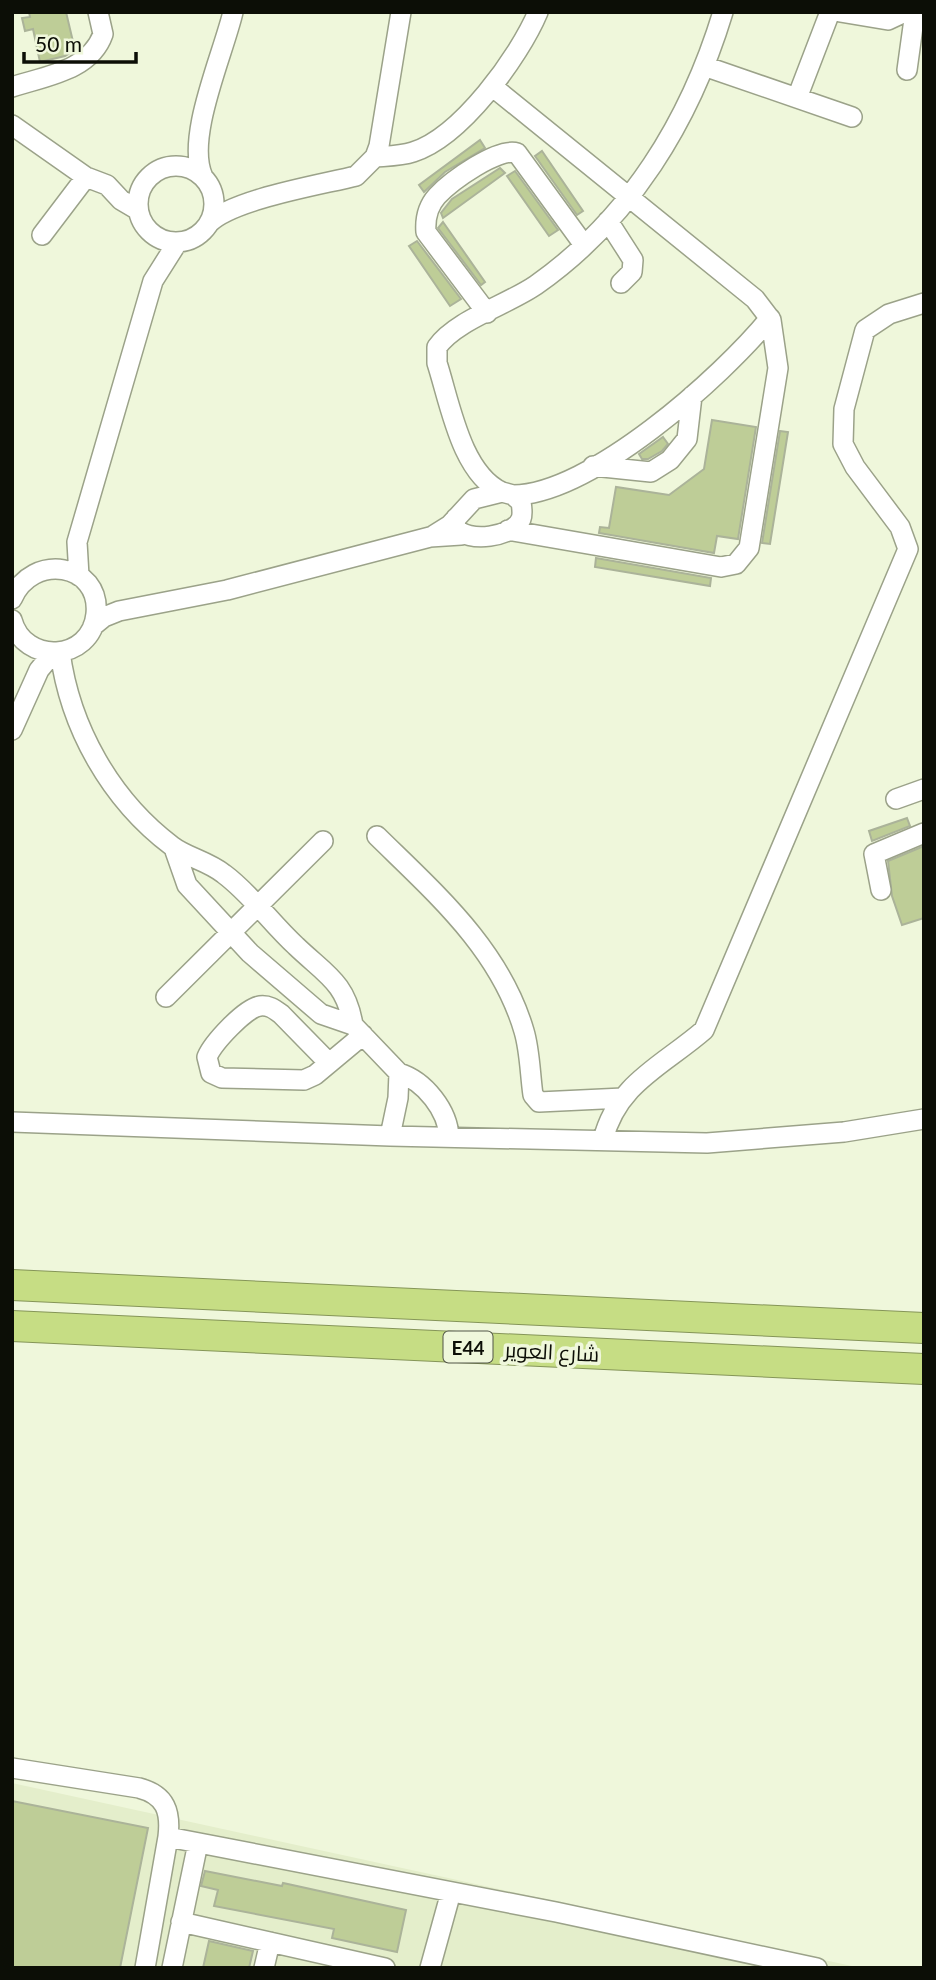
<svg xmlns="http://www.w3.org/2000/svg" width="936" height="1980" viewBox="0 0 936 1980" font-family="Lato,Cairo,sans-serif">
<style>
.built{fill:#e4eecb}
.building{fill:#becd97;stroke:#abb399;stroke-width:2}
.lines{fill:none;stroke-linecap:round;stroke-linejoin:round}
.minor-casing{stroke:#9ba289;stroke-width:22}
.highway-casing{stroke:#859558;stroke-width:32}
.minor{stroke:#fff;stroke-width:19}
.highway{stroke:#c6dd84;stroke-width:30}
.labels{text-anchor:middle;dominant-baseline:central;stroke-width:7;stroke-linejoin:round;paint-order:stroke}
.shield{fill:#eff7db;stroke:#505446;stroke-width:2}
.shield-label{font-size:19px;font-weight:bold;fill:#0c0e06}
.street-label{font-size:21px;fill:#0c0e06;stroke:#eff7db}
</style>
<rect width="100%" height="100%" fill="#eff7db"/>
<path class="built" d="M12,1783L861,1968H12Z"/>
<path class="building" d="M29,12H66L75,50L65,56L40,62L33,29L25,31L22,18L30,17Z
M480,140L485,148L445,172L424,192L419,185Z
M542,151L583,211L577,215L535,156Z
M500,168L505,173L443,218L441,213L452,199Z
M515,171L558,230L549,236L507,176Z
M443,222L485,282L481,285L438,228Z
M417,241L461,299L450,306L409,246Z
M712,420L756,427L738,539L717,536L714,553L599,533L600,527L609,528L616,487L669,495L704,469Z
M780,431L788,432L770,544L762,543Z
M663,437L668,444L662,451L648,459H642L639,454Z
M596,558L711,578L710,586L595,567Z
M907,818L910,826L872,841L869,831Z
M924,846V918L902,925L892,896L888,861Z
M12,1801L148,1828L120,1968H12Z
M205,1871L282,1886L283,1883L406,1910L397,1952L332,1938L334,1929L214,1906L218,1890L201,1886Z
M209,1941L253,1951L249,1968H203Z"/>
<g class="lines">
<g class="minor-casing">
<path id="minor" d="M840,12L888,20L905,12
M704,66L852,117
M907,70L915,12
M12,87C45,76 90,71 103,34L98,12
M493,87L755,299L771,320L778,368L749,548L736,564L721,567L508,530
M797,98L830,12
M12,125L86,177L107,185L121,200L138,210
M375,157C387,156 401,156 413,152C461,137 519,57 538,12
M138 204a38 38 0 1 1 76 0a38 38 0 1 1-76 0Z
M203,177C185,138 223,55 233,12
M608,221L633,260L632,272L621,283
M209,223C234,199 320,185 356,176L375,157L379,146L401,12
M42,235L86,177
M487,313L426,232C425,219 428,206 437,196C451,181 498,147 517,153L584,245
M593,466L651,472L670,460L687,439L692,396
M502,492C461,473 450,403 437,363V347C456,320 507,305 536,285C630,219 690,121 723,12
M513,495C590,495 722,377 770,318
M434,535L450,525L474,499L502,492L513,495L521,502C522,508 523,514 521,519C514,537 467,544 455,527L456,518
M79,576L77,542L153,281L177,243
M12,599C32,552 101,563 96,614C91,662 24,665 12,620
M93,626L104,617L119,611L227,590L430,537L461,535
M60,652C70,728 111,800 172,846C186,857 208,861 224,874C251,894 271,923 296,946C325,974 346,982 353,1025L321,1014L250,953L187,885L174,848
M12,730L39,670L53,653
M896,799L924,789
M377,836C436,894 500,949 524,1031C530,1051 530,1074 533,1095L539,1102L623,1098
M881,890L874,854L924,833
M166,997L323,841
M354,1026L399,1073C425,1081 448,1111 449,1137
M329,1063L281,1014C274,1009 269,1005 260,1006C245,1008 213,1043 207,1057L211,1073L222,1078L304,1080L315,1075L363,1035
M12,1122L390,1136L707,1143L844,1132L924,1119
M390,1136L398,1098L399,1073
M603,1140C617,1083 664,1065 704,1030L908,549L900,527L855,467L843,444L844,409L865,330L889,314L924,303
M12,1768L139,1788C166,1795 171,1812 168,1837L145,1968
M168,1837L556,1912L817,1968
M181,1922L385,1968
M172,1968L198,1843
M264,1968L270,1942
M430,1968L451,1892"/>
</g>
<g class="highway-casing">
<path id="highway" d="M12,1285L924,1328
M12,1326L924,1369"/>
</g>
<use href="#minor" class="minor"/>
<use href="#highway" class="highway"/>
</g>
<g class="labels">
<rect class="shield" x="443.5" y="1331.5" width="49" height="31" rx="5"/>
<g class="shield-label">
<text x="468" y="1347">E44</text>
</g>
<g class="street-label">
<text transform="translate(552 1351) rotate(3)">شارع العوير</text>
</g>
</g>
<rect width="936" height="1980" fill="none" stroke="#0c0e06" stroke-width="28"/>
<path d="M24 52v10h112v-10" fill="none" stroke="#0c0e06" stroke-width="3.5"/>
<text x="35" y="52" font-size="21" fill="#0c0e06" stroke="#eff7db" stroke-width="5" paint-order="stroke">50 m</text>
</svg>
